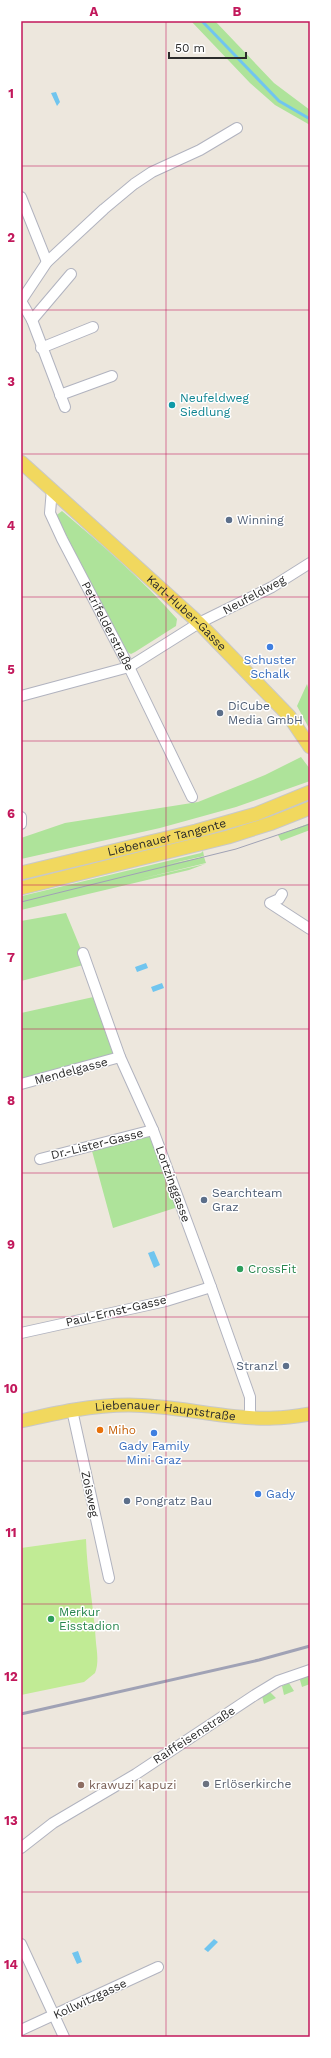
<svg xmlns="http://www.w3.org/2000/svg" width="331" height="2058" viewBox="0 0 331 2058" font-family="'Work Sans',sans-serif">
<style>
.green{fill:#aee39a}
.pitch{fill:#c1eb95}
.water{fill:#70c5ef}
.lines{fill:none;stroke-linecap:round;stroke-linejoin:round}
.stream{stroke:#70c5ef;stroke-width:3}
.minor-casing{stroke:#b1b3bf;stroke-width:12}
.major-casing{stroke:#c8c8c8;stroke-width:15}
.minor{stroke:#fff;stroke-width:10}
.major{stroke:#f1d85e;stroke-width:13}
.tram{stroke:#a0a2b5;stroke-width:1}
.rail{stroke:#a0a2b5;stroke-width:3}
.grid{fill:none;stroke:#c2185b;stroke-width:1;stroke-opacity:0.55}
.culture-dot{fill:#0f9aa8;stroke:#fff;stroke-width:1.5}
.service-dot{fill:#5c6f8a;stroke:#fff;stroke-width:1.5}
.shop-dot{fill:#3f7fe0;stroke:#fff;stroke-width:1.5}
.leisure-dot{fill:#2e9e5b;stroke:#fff;stroke-width:1.5}
.food-dot{fill:#e8710a;stroke:#fff;stroke-width:1.5}
.worship-dot{fill:#6b7280;stroke:#fff;stroke-width:1.5}
.education-dot{fill:#8d6e63;stroke:#fff;stroke-width:1.5}
.labels{text-anchor:middle;dominant-baseline:central;stroke-width:3;stroke-linejoin:round;paint-order:stroke}
.culture-label{font-size:12px;fill:#0d838f;stroke:#fff;text-anchor:start}
.service-label{font-size:12px;fill:#4e5e75;stroke:#fff;text-anchor:start}
.street-label{font-size:12px;fill:#2b2b2b;stroke:#fff}
.shop-label{font-size:12px;fill:#366cbe;stroke:#fff}
.leisure-label{font-size:12px;fill:#27864d;stroke:#fff;text-anchor:start}
.food-label{font-size:12px;fill:#c56008;stroke:#fff;text-anchor:start}
.worship-label{font-size:12px;fill:#5b616d;stroke:#fff;text-anchor:start}
.education-label{font-size:12px;fill:#785e54;stroke:#fff;text-anchor:start}
.neatline{fill:none;stroke:#c2185b;stroke-width:1.5}
.grid-label{font-size:13px;text-anchor:middle;font-weight:bold;fill:#c2185b}
</style>
<rect width="100%" height="100%" fill="#ede7dd"/>
<path class="green" d="M191,21H215L274,83L310,110V125L275,105L250,83Z
M62,511C102,545 142,579 177,619L176,626L135,652L131,654L125,651L54,517Z
M307,684L310,694V730L297,706Z
M301,757L310,769V781L236,807L160,828L21,859V838L65,823L198,802L265,775Z
M310,799V804L235,830L21,882V879L264,817Z
M310,823V830L281,841L278,835Z
M203,851L204,856L169,864L204,857L206,863L140,879L205,864L189,870L21,910L22,896L201,853Z
M66,913L87,964L21,981V921Z
M98,996L120,1057L21,1084V1013Z
M143,1136L152,1137L178,1207L113,1228L92,1151Z
M310,1675V1684L302,1687L300,1680L301,1678Z
M289,1683L294,1691L284,1695L282,1686Z
M270,1692L276,1698L264,1704L262,1696Z"/>
<path class="pitch" d="M86,1539C87,1574 94,1608 96,1643C97,1652 99,1664 95,1673L84,1682L21,1695V1548Z"/>
<path class="water" d="M56,92L60,102L57,106L51,93Z
M146,963L148,968L137,972L135,967Z
M162,983L164,988L153,992L151,987Z
M154,1251L160,1265L154,1268L148,1253Z
M214,1939L218,1942L208,1952L204,1949Z
M78,1951L82,1962L77,1964L72,1953Z"/>
<g class="lines">
<path class="stream" d="M202,21L279,101L310,119"/>
<g class="minor-casing">
<g id="minor">
<path d="M21,197L47,262"/>
<path d="M21,301L47,262L104,209L134,184L152,172L200,150L237,128"/>
<path d="M21,301L32,320L65,407"/>
<path d="M32,320L71,274"/>
<path d="M41,348L93,327"/>
<path d="M60,395L112,376"/>
<path id="s1" d="M52,489L50,513L62,539L129,667L192,797"/>
<path d="M21,696L129,667L199,623L272,587L310,563"/>
<path d="M21,817V824"/>
<path d="M282,894L279,899L270,903L310,929"/>
<path d="M83,953L120,1057L153,1130L211,1287L250,1397V1417"/>
<path d="M21,1084L120,1057"/>
<path d="M40,1159L153,1130"/>
<path d="M21,1333L166,1301L211,1287"/>
<path d="M72,1410L109,1578"/>
<path d="M21,1848L53,1823L136,1774L255,1695L278,1681L310,1670"/>
<path d="M21,1944L64,2037"/>
<path d="M21,2030L158,1967"/>
</g>
</g>
<g class="major-casing">
<g id="major">
<path id="s2" d="M21,462L199,623L289,716L310,747"/>
<path id="s3" d="M21,873L196,831L256,814L310,792"/>
<path d="M21,888L228,837L272,823L310,808"/>
<path id="s4" d="M21,1421C56,1413 92,1405 129,1405C177,1405 226,1420 274,1418C286,1418 298,1416 310,1414"/>
</g>
</g>
<use href="#minor" class="minor"/>
<use href="#major" class="major"/>
<path class="tram" d="M21,902L236,849L310,824"/>
<path class="rail" d="M21,1714L259,1660L310,1646"/>
</g>
<path class="grid" d="M166,21V2037M21,166H310M21,310H310M21,454H310M21,597H310M21,741H310M21,885H310M21,1029H310M21,1173H310M21,1317H310M21,1461H310M21,1604H310M21,1748H310M21,1892H310"/>
<circle class="culture-dot" cx="172" cy="405" r="4"/>
<g class="service-dot">
<circle cx="229" cy="520" r="4"/>
<circle cx="220" cy="713" r="4"/>
<circle cx="204" cy="1200" r="4"/>
<circle cx="286" cy="1366" r="4"/>
<circle cx="127" cy="1501" r="4"/>
</g>
<g class="shop-dot">
<circle cx="270" cy="647" r="4"/>
<circle cx="154" cy="1433" r="4"/>
<circle cx="258" cy="1494" r="4"/>
</g>
<g class="leisure-dot">
<circle cx="240" cy="1269" r="4"/>
<circle cx="51" cy="1619" r="4"/>
</g>
<circle class="food-dot" cx="100" cy="1430" r="4"/>
<circle class="worship-dot" cx="206" cy="1784" r="4"/>
<circle class="education-dot" cx="81" cy="1785" r="4"/>
<g class="labels">
<g class="culture-label">
<text x="180" y="398">Neufeldweg<tspan x="180" dy="14">Siedlung</tspan></text>
</g>
<g class="service-label">
<text x="237" y="520">Winning</text>
<text x="228" y="706">DiCube<tspan x="228" dy="14">Media GmbH</tspan></text>
<text x="212" y="1193">Searchteam<tspan x="212" dy="14">Graz</tspan></text>
<text x="278" y="1366" text-anchor="end">Stranzl</text>
<text x="135" y="1501">Pongratz Bau</text>
</g>
<g class="street-label">
<text transform="translate(254 595) rotate(-28)">Neufeldweg</text>
<text stroke="none"><textPath href="#s2" startOffset="224">Karl-Huber-Gasse</textPath></text>
<text stroke="none"><textPath href="#s1" startOffset="151">Petrifelderstraße</textPath></text>
<text stroke="none"><textPath href="#s3" startOffset="150">Liebenauer Tangente</textPath></text>
<text transform="translate(71 1071) rotate(-15)">Mendelgasse</text>
<text transform="translate(97 1144) rotate(-14)">Dr.-Lister-Gasse</text>
<text transform="translate(173 1184) rotate(70)">Lortzinggasse</text>
<text transform="translate(116 1311) rotate(-13)">Paul-Ernst-Gasse</text>
<text stroke="none"><textPath href="#s4" startOffset="146">Liebenauer Hauptstraße</textPath></text>
<text transform="translate(90 1494) rotate(78)">Zoisweg</text>
<text transform="translate(194 1735) rotate(-33)">Raiffeisenstraße</text>
<text transform="translate(90 1999) rotate(-25)">Kollwitzgasse</text>
</g>
<g class="shop-label">
<text x="270" y="660">Schuster<tspan x="270" dy="14">Schalk</tspan></text>
<text x="154" y="1446">Gady Family<tspan x="154" dy="14">Mini Graz</tspan></text>
<text x="266" y="1494" text-anchor="start">Gady</text>
</g>
<g class="leisure-label">
<text x="248" y="1269">CrossFit</text>
<text x="59" y="1612">Merkur<tspan x="59" dy="14">Eisstadion</tspan></text>
</g>
<g class="food-label">
<text x="108" y="1430">Miho</text>
</g>
<g class="worship-label">
<text x="214" y="1784">Erlöserkirche</text>
</g>
<g class="education-label">
<text x="89" y="1785">krawuzi kapuzi</text>
</g>
</g>
<rect width="331" height="2058" fill="none" stroke="#ffffff" stroke-width="44"/>
<path d="M169 52v6h77v-6" fill="none" stroke="#2b2b2b" stroke-width="2"/>
<text x="175" y="52" font-size="12" fill="#2b2b2b" stroke="#ffffff" stroke-width="3" paint-order="stroke">50 m</text>
<rect x="22" y="22" width="287" height="2014" class="neatline"/>
<g class="grid-label">
<text x="94" y="16">A</text>
<text x="237" y="16">B</text>
<text x="11" y="98">1</text>
<text x="11" y="242">2</text>
<text x="11" y="386">3</text>
<text x="11" y="530">4</text>
<text x="11" y="674">5</text>
<text x="11" y="818">6</text>
<text x="11" y="962">7</text>
<text x="11" y="1105">8</text>
<text x="11" y="1249">9</text>
<text x="11" y="1393">10</text>
<text x="11" y="1537">11</text>
<text x="11" y="1681">12</text>
<text x="11" y="1825">13</text>
<text x="11" y="1969">14</text>
</g>
</svg>
